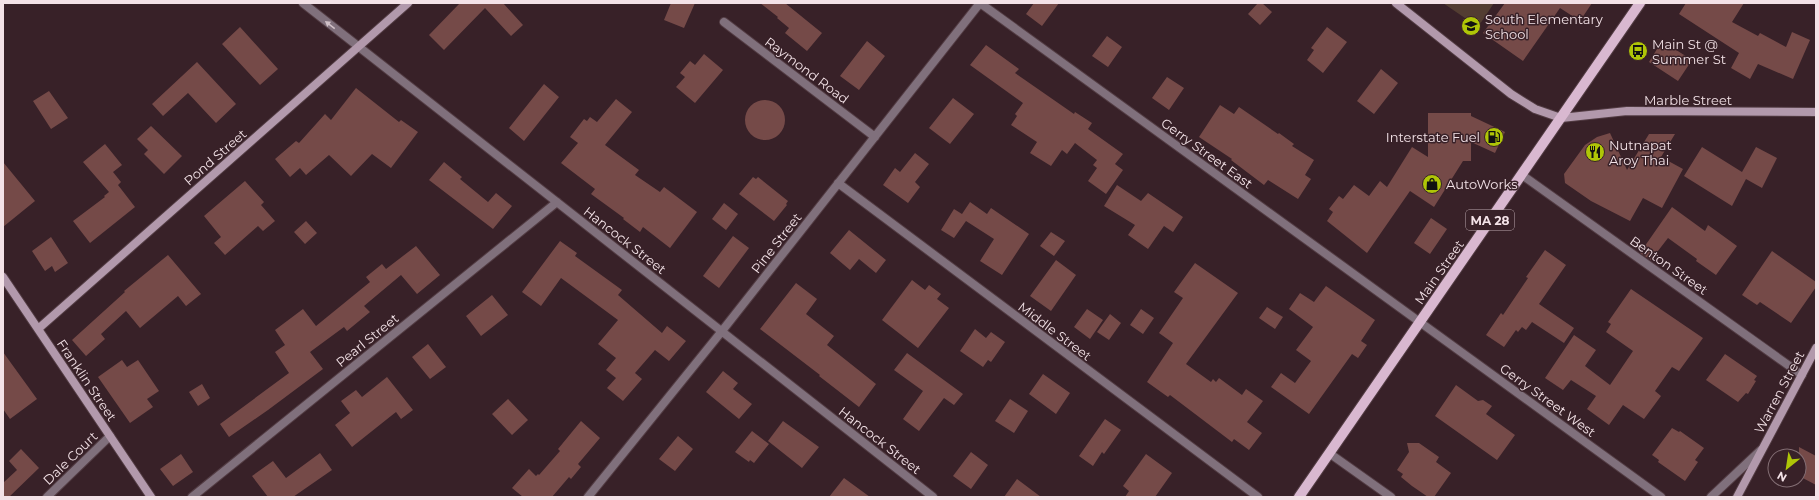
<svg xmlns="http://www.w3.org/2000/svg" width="1819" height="500" viewBox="0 0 1819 500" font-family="Montserrat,sans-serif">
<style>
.green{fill:#533d32}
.building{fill:#754a48}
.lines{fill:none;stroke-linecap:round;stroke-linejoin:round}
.street-casing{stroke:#523c43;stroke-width:10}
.secondary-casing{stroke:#523c43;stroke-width:10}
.primary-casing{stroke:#523c43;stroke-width:12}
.street{stroke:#80707c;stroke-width:8}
.secondary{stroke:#b299ac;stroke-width:8}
.primary{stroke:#d9b8d0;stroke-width:10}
.oneway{fill:#d0c0c7}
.labels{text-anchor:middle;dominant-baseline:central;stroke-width:3;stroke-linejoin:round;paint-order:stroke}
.shield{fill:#382128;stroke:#bba8ae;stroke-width:1}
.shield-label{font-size:12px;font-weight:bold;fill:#f3e2e7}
.poi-label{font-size:13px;fill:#f3e2e7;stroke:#382128;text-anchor:start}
.street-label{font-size:13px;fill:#f3e2e7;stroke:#382128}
</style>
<rect width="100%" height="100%" fill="#382128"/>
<path class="green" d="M1443,3H1494L1478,27Z"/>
<path class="building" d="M460,3H503L523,25L511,36L485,8L444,50L429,35Z
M671,3H695L684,28L664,20Z
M760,3H785L822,33L807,51L785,33L789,28L777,18L778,17Z
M1034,3H1059L1042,26L1026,14Z
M1258,3H1262L1272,12L1260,25L1248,14Z
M1505,3H1592L1580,21L1560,8L1523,61L1483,33Z
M1686,3H1744L1732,22L1758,36L1760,33L1786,47L1792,32L1810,40L1793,79L1758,64L1750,79L1731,68L1739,53L1679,14Z
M240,27L278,69L260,85L222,44Z
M1327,27L1347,42L1323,73L1307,60L1314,50L1311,48Z
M1107,36L1122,47L1108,67L1092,56Z
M867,41L885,56L859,90L840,76Z
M1662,41L1692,60L1678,81L1649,62Z
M986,45L1019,69L1015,73L1074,114L1075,112L1092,123L1088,129L1123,154L1115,164L1123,170L1106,194L1088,181L1097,168L1093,165L1097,160L1075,143L1067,154L1062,150L1051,166L1030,153L1037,142L1011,125L1017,116L1015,114L1023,103L970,65Z
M704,54L723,70L695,103L676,87L685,77L680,73L690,61L695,65Z
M197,62L236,104L216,123L188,93L163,116L152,104Z
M1381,69L1398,83L1374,114L1357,101Z
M1167,77L1184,88L1169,110L1152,98Z
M544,84L559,97L524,141L509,128Z
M356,88L399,122L401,120L418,132L391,168L372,154L351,176L329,155L306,175L300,168L290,177L275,159L296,141L299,143L325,114L331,120Z
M49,91L68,118L51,129L33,101Z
M953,98L974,114L950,144L929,128Z
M616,99L632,112L605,145L639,170L635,175L660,192L664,187L697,212L670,248L643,227L640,232L623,219L624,218L591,194L595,189L561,163L578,143L570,137L584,119L587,121L590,117L597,122Z
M745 120a20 20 0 1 1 40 0a20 20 0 1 1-40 0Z
M1220,105L1234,114L1239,107L1278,134L1279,133L1294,144L1292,146L1314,160L1305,175L1311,179L1298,199L1268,180L1264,185L1231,160L1232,159L1199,137Z
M1428,113H1471V116L1505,132L1495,153L1471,142V161H1463L1434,207L1410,191L1367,253L1327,221L1333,212L1329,209L1339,196L1343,199L1354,185L1369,196L1380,181L1387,187L1412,147L1428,157Z
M151,126L182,156L164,174L144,154L148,150L137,139Z
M1610,133L1627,170L1649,134H1675L1661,157L1683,169L1662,208L1643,198L1630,221L1591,201L1565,183L1564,174L1585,145L1597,137Z
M105,144L122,165L113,172L121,182L118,185L135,207L90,243L73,221L105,197L104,196L109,192L83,162Z
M1702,147L1742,172L1756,147L1777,158L1762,188L1746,179L1732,206L1684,176Z
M915,153L929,164L915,182L920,187L908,203L883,185L895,168L900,172Z
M3,162L35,201L3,227Z
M444,162L462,177L460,179L488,202L496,193L512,206L493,229L429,180Z
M753,177L756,179L758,177L788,201L786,204L787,205L774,221L739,194Z
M245,181L264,202L261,205L275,221L263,231L258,226L225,255L214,243L221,237L204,216Z
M1117,185L1141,201L1148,193L1183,217L1173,232L1164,226L1148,249L1128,235L1135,225L1104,206Z
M970,202L987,214L991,208L1029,234L1002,275L980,261L994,239L966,221L954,238L941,230L954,209L962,214Z
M724,203L738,214L726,230L712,219Z
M1672,207L1705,231L1708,225L1737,246L1716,275L1696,261L1697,259L1668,238L1651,260L1640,253Z
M1431,218L1447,229L1430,254L1414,243Z
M306,221L317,233L305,244L294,232Z
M849,230L886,260L876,273L859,259L850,270L830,253Z
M1051,232L1065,241L1054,256L1040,246Z
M733,236L749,248L719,288L703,276Z
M51,237L68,263L55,272L52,266L45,271L32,251Z
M560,241L577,253L575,256L622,290L618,295L662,333L667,326L686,341L669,361L655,350L635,373L642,379L623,401L607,388L616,378L606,370L616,358L598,344L618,320L561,278L541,306L522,292Z
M416,246L440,275L417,294L401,275L364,306L370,312L347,331L344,327L310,352L323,369L268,410L229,437L220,424L289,373L275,352L285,345L275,330L303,309L316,326L370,282L366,277L382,264L386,269Z
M1545,250L1566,265L1539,304L1574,328L1564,343L1532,322L1526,330L1522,327L1518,332L1516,330L1504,347L1486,335L1501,313L1503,315L1528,278L1526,277Z
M1772,251L1816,282V287L1791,323L1760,302L1757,305L1742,295Z
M168,255L201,294L186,306L178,296L140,328L126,311L101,334L105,339L86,356L72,340L125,292L124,291Z
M1056,260L1076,275L1051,311L1030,296Z
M1195,263L1238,293L1186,364L1211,382L1213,379L1216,382L1219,378L1242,395L1246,389L1263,401L1247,422L1262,433L1249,450L1234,439L1232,442L1170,395L1168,397L1147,382L1173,343L1159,333L1183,298L1174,292Z
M912,280L925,290L929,285L941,294L937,299L949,308L918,348L882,320Z
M796,283L817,299L806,314L834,336L827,345L876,384L859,407L819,376L820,375L760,329Z
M1326,286L1375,320L1361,341L1367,345L1358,358L1352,354L1309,414L1271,387L1281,373L1295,383L1311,361L1296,350L1313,327L1289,309L1300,293L1314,302Z
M1631,289L1703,338L1679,371L1672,367L1655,391L1661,396L1644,419L1623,405L1609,425L1587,409L1596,396L1571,380L1563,390L1545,378L1574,335L1596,350L1585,366L1610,385L1633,351L1606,332L1611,324L1608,322Z
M492,295L508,315L481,336L466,316Z
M1267,307L1283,317L1275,329L1259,318Z
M1087,309L1103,320L1090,339L1074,327Z
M1141,309L1154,318L1143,334L1130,325Z
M1110,314L1121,323L1109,340L1097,332Z
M975,329L986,338L991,332L1005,342L991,362L988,360L983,367L960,351Z
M428,344L446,367L430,379L412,357Z
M3,352L37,399L10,419L3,409Z
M907,353L963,394L954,405L944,398L919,431L903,419L923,391L894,370Z
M1725,354L1757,376L1754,380L1756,381L1748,394L1746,393L1738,402L1706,380Z
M122,360L127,367L138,360L159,391L147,399L153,407L130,423L98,377Z
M723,371L738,383L733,389L752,404L739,419L706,392Z
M1043,374L1070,393L1056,414L1029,394Z
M387,377L413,410L401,419L396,412L352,447L335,425L350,413L341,401L356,390L362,397Z
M202,384L210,398L198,406L189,392Z
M1456,385L1478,401L1483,400L1492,406L1486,414L1515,435L1497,460L1435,416Z
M508,399L528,420L512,435L492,414Z
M1010,399L1028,411L1014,433L995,421Z
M1105,419L1121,430L1104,454L1102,452L1093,466L1079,456Z
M581,421L600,438L578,464L581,467L571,479L569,477L552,497H523L512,488L529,469L536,476L538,474L539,475L560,451L558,449Z
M783,421L819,447L802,468L768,441Z
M1672,428L1679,432L1680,431L1704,448L1695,460L1698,462L1685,481L1658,462L1659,460L1652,455Z
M752,431L769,444L754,463L750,460L749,462L735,452Z
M678,436L693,449L675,471L659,459Z
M1407,443H1419L1439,457L1436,462L1451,473L1434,497H1428L1412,486L1401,477L1403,474L1397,470L1409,452Z
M1799,447L1816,456V485L1799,476Z
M21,449L39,468L9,497H3V483L17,470L9,461Z
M971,452L988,465L971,489L953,476Z
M320,453L332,470L293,497H268L252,476L273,461L286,478Z
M181,454L193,472L173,486L160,469Z
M1146,454L1172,473L1155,497H1125L1129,491L1123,486Z
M844,478L870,497H829Z
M1017,479L1041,497H1004Z"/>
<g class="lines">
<g class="street-casing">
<path id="street" d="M303,3L933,497
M980,3L1661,497
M724,22L875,137
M1522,175L1802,375
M838,183L1258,497
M1329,453L1391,497
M47,497L110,436
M192,497L557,202
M588,497L722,331L980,3
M1711,497L1761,450"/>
</g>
<g class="secondary-casing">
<path id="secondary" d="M1396,3L1511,94L1535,109L1561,118L1627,111L1816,112
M3,277L151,497
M38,329L408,3
M1737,497L1816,348"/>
</g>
<g class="primary-casing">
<path id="primary" d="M1299,497L1640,3"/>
</g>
<use href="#street" class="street"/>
<use href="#secondary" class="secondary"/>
<use href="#primary" class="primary"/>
</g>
<defs><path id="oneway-solid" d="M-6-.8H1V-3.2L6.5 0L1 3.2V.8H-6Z"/></defs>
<use class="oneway" href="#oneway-solid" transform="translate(330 25) rotate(-142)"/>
<defs>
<g id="school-disc" transform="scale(1)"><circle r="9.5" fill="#afc507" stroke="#382128"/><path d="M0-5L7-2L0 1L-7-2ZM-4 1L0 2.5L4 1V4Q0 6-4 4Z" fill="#111"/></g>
<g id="bus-disc" transform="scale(1)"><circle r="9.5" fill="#afc507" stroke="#382128"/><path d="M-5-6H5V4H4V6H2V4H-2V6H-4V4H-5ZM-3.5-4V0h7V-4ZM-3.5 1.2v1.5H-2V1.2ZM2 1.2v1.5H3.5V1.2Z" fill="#111"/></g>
<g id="fuel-disc" transform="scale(1)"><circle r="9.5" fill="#afc507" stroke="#382128"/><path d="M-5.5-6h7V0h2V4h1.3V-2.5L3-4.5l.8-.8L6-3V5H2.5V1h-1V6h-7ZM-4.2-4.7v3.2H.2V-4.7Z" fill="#111"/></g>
<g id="restaurant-disc" transform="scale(1)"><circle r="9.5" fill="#afc507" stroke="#382128"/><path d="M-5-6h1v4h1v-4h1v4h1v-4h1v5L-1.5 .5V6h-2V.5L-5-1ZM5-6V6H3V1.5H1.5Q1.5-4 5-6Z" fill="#111"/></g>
<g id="shop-disc" transform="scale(1)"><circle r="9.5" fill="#afc507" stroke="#382128"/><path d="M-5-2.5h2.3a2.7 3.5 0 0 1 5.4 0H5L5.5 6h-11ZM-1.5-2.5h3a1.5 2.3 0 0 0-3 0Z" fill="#111"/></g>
</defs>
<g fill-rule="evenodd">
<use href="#school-disc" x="1471" y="26"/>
<use href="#bus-disc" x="1638" y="51"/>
<use href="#fuel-disc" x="1494" y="137"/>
<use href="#restaurant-disc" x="1595" y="152"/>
<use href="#shop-disc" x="1432" y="184"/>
</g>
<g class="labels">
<rect class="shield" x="1466" y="210" width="48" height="20" rx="3"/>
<g class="shield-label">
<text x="1490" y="220">MA 28</text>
</g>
<g class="poi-label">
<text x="1485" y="19">South Elementary<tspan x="1485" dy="15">School</tspan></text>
<text x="1652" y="44">Main St @<tspan x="1652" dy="15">Summer St</tspan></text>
<text x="1480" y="137" text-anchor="end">Interstate Fuel</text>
<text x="1609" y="145">Nutnapat<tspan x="1609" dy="15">Aroy Thai</tspan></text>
<text x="1446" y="184">AutoWorks</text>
</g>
<g class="street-label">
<text transform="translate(807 70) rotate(37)">Raymond Road</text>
<text x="1688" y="100">Marble Street</text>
<text transform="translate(1207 153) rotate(36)">Gerry Street East</text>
<text transform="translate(215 157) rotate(-41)">Pond Street</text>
<text transform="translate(625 240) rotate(38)">Hancock Street</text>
<text transform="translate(776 243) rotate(-52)">Pine Street</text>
<text transform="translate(1669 265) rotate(35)">Benton Street</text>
<text transform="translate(1439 272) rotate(-55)">Main Street</text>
<text transform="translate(1055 331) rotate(37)">Middle Street</text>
<text transform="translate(367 340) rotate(-39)">Pearl Street</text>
<text transform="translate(87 380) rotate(56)">Franklin Street</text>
<text transform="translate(1779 392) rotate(-62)">Warren Street</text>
<text transform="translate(1548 400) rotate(36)">Gerry Street West</text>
<text transform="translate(880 440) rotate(38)">Hancock Street</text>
<text transform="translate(70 458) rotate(-44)">Dale Court</text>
</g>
</g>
<rect width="1819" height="500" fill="none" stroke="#f3e2e7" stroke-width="8"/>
<g transform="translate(1787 468) rotate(210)"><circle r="19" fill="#382128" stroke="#836e74"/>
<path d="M0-3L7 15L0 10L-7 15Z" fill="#afc507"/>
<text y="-6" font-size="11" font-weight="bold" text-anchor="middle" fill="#f3e2e7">N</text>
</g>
</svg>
